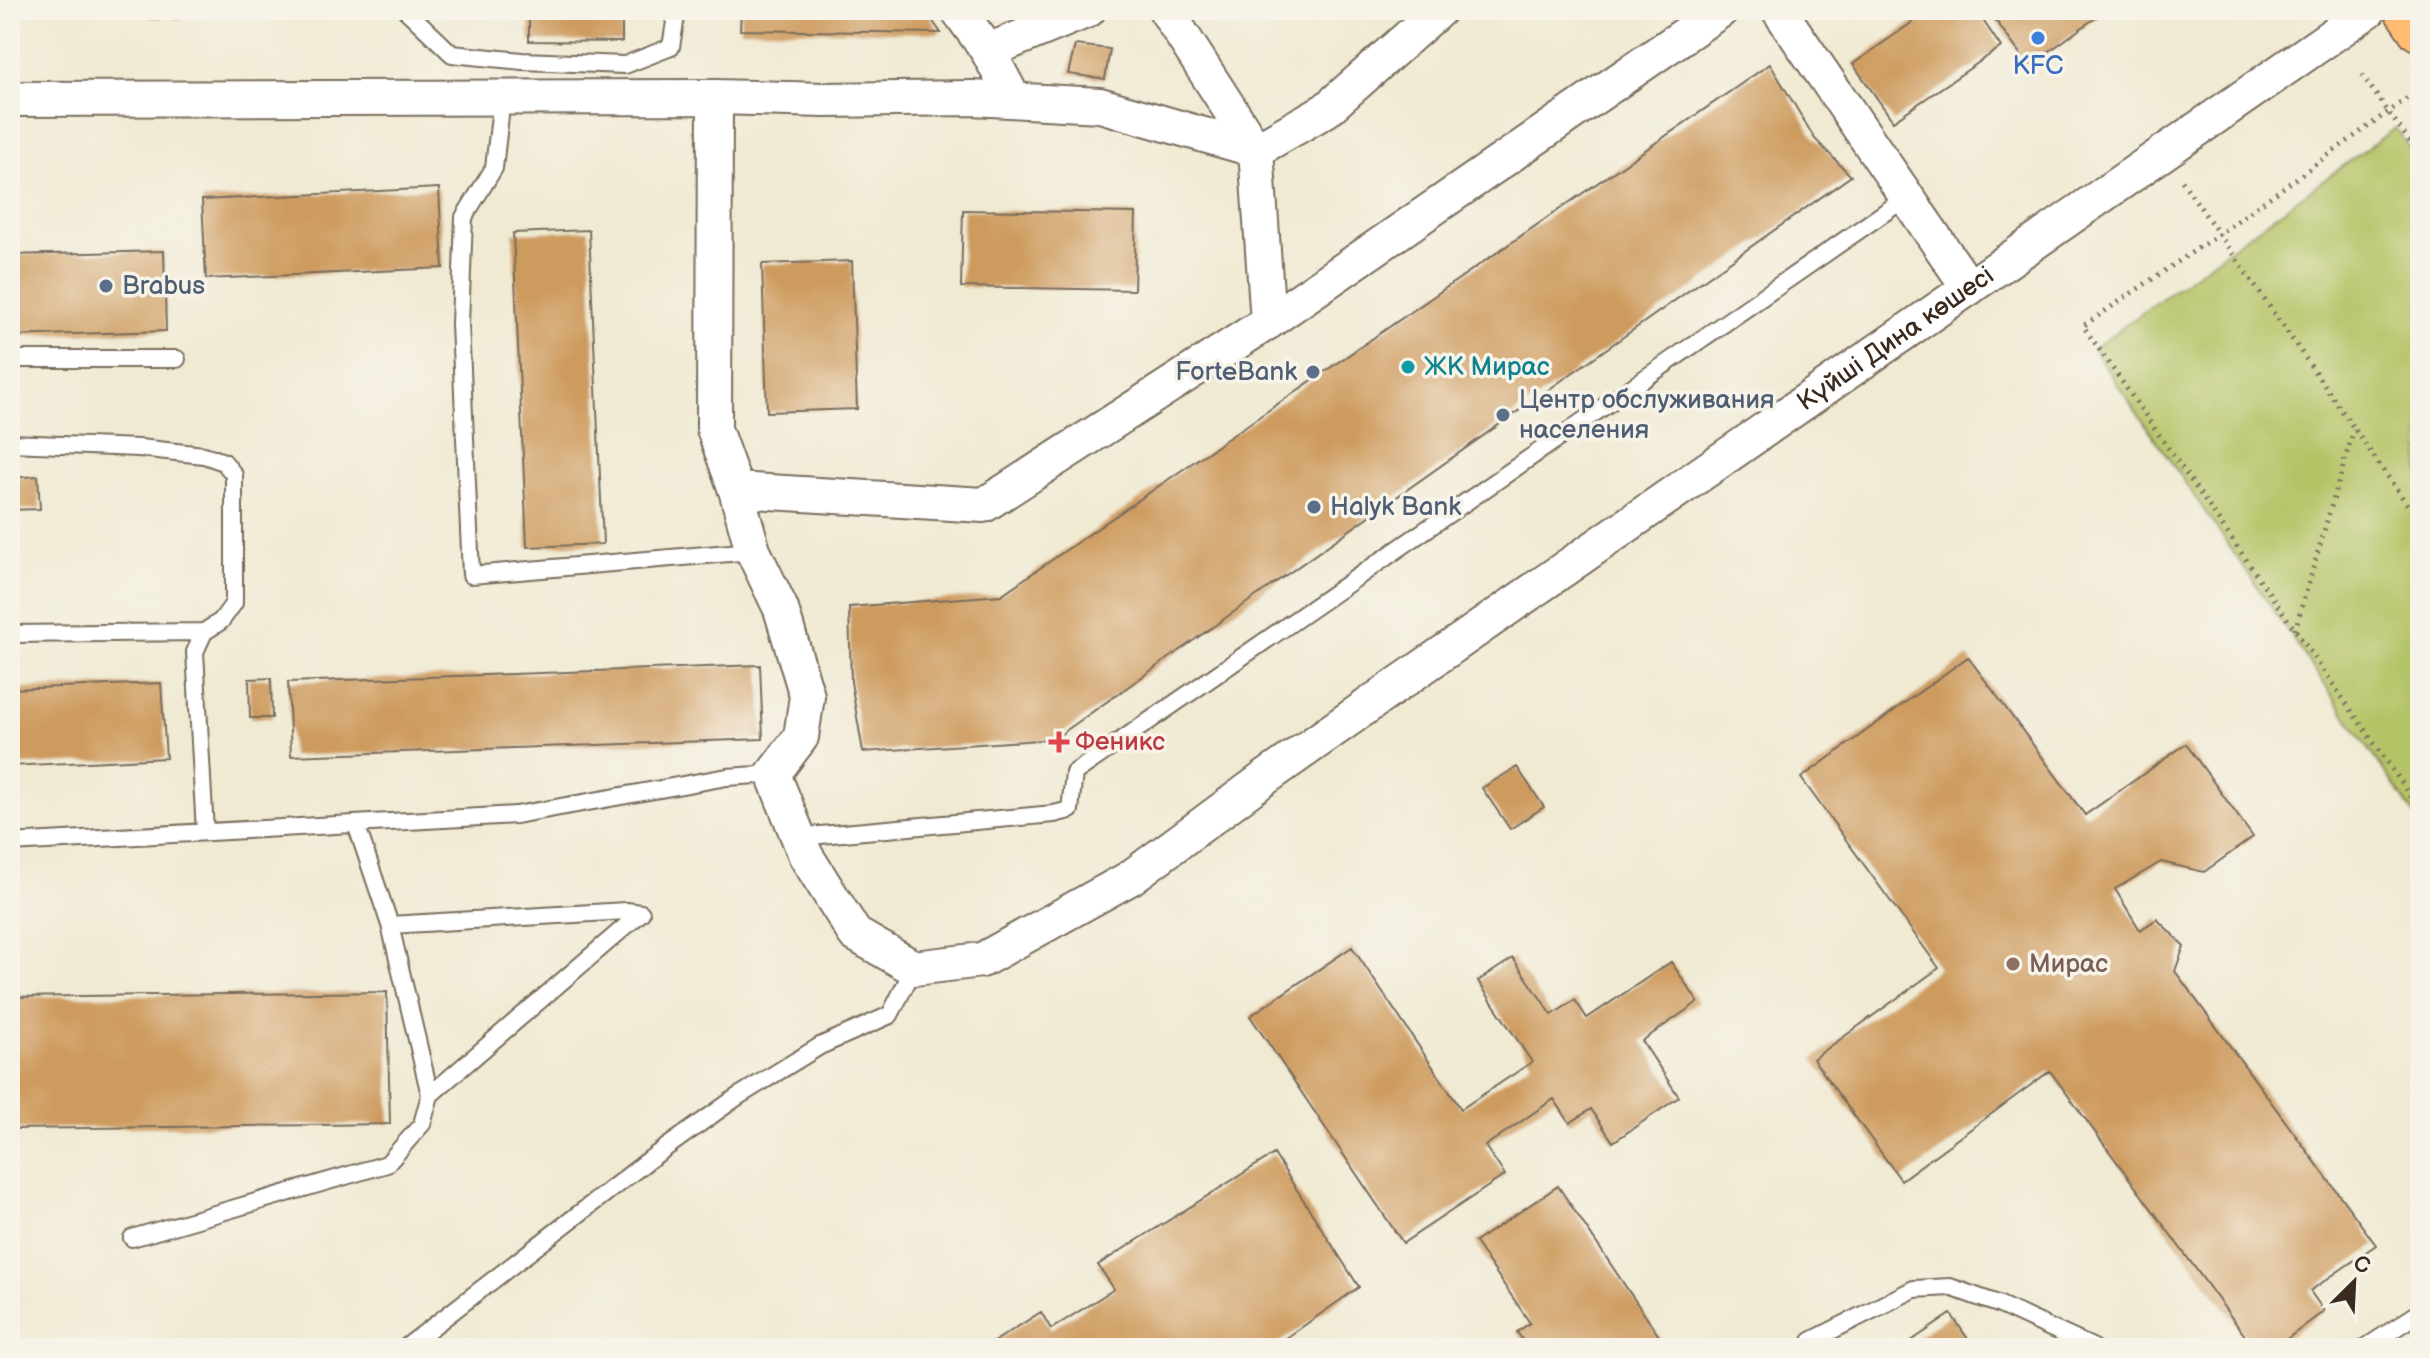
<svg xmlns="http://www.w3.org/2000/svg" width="2430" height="1358" viewBox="0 0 2430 1358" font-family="'Balsamiq Sans',sans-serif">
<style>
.green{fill:#b4c365;stroke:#787642;stroke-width:2}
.building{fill:#ce9b5e}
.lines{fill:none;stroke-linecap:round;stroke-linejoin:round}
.service-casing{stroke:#7a6d5d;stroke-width:20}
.minor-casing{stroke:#7a6d5d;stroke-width:38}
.primary-casing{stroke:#7a6d5d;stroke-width:48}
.path{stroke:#7a6d5d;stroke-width:5;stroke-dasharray:2 6;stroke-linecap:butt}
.service{stroke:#fff;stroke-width:16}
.minor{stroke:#fff;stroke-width:34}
.primary{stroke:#ffbb71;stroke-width:44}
.shop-dot{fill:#3f7fe0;stroke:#f7f3e8;stroke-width:3}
.service-dot{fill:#5c6f8a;stroke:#f7f3e8;stroke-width:3}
.culture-dot{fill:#0f9aa8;stroke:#f7f3e8;stroke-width:3}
.health-dot{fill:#e0444e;stroke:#f7f3e8;stroke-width:3}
.education-dot{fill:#8d6e63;stroke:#f7f3e8;stroke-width:3}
.labels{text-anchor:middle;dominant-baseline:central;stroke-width:7;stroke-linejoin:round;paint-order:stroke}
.shop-label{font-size:26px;fill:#366cbe;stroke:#f7f3e8}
.service-label{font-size:26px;fill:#4e5e75;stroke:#f7f3e8;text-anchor:start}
.street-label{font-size:26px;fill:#3b2a1e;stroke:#f7f3e8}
.culture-label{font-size:26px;fill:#0d838f;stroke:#f7f3e8;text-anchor:start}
.health-label{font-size:26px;fill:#be3a42;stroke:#f7f3e8;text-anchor:start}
.education-label{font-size:26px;fill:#785e54;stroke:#f7f3e8;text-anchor:start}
</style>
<rect width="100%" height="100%" fill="#f7f3e8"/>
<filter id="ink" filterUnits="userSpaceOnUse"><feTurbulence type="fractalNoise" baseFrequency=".0125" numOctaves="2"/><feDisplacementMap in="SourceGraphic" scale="16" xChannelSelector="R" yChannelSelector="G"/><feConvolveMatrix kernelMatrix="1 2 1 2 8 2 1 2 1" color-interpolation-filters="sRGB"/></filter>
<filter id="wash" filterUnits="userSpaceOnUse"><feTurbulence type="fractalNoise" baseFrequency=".006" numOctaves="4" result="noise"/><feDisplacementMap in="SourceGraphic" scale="32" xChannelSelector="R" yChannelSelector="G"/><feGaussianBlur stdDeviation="1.8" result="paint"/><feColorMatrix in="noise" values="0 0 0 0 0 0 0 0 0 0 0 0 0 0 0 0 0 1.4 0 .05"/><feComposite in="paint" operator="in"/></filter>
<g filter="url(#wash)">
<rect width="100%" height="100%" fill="#f0ead3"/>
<path class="green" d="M2395,128L2420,163V823L2093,349Z"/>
<g id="blocks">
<path class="building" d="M529,10H622V42L529,41Z
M741,10H925L941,33L740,30Z
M1930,10H1976L2001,47L1893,121L1853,64Z
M1988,10H2106L2029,66Z
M1075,45L1110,49L1105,79L1068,74Z
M1770,64L1815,139L1851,176L1054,739L863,752L851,682L849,607L1001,595Z
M439,188L443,268L206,279L202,200Z
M963,210L1136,213L1134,290L961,287Z
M589,230L603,544L527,547L513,233Z
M164,251L166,331L10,336V255Z
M852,261L857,409L767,412L762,264Z
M38,476L40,509L10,510V478Z
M1968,657L2085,815L2186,744L2253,837L2204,872L2161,862L2115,889L2140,930L2157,919L2184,946L2175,971L2376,1245L2310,1291L2324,1311L2275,1348H2254L2050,1071L1901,1180L1813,1059L1939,968L1801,778Z
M760,665L763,739L291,756L288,682Z
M271,678L272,718H250L249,679Z
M161,683L166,758L10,766V689Z
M1517,767L1544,807L1510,829L1482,788Z
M1352,947L1461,1109L1532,1062L1478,981L1513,958L1552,1015L1575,1000L1587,1018L1671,962L1698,1002L1642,1041L1679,1097L1613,1142L1591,1109L1570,1123L1554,1099L1485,1146L1505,1175L1403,1243L1250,1016Z
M387,992L390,1124L10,1129V997Z
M1274,1154L1359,1287L1272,1348H984L1041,1312L1051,1329L1114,1289L1098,1265Z
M1558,1186L1667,1348H1528L1517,1332L1530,1323L1475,1242Z
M1951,1314L1974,1348H1901Z"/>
</g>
</g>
<g filter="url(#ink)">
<use href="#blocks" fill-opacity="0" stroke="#7a6d5d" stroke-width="2"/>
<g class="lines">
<g class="service-casing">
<path id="service" d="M145,10H176
M406,10L452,54L522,61L625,65L671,47L677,10
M502,98L494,168L464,217L460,324L471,575L753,551
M10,359H177
M10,443L139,448L204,455L224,462L234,475V603L221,621L204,632L195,652L205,832
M10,634L204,632
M798,837L1054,814L1070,810L1074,773L1907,197
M10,843L516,815L727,777L773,774
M390,925L626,911L641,913L430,1095
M132,1238L387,1164L422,1124L430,1095L390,925L356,824
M1811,1341L1914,1289L1950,1287L1998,1304L2094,1348
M405,1348L650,1159L737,1097L820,1046L890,1015L914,968
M2365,1348L2420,1312"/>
</g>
<g class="minor-casing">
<g id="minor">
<path d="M958,10L988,51L1014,100"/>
<path d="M1166,10L1256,150L1268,322"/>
<path d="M1779,10L1969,288"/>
<path d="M988,51L1088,10"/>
<path id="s1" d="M715,97L714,429L736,490L753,551L781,609L807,696L801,737L773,774L806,856L855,934L914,968L982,960L1130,878L1265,778L1397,685L2369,10"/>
<path d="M10,99L715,97L824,100L972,98L1100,105L1256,150L1326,110L1439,10"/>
<path d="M736,490L984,505L1268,322L1721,10"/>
</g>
</g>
<g class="primary-casing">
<path id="primary" d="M2407,10L2420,29"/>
</g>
<path class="path" d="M2362,75L2420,156
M2420,89L2219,234L2083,326L2420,809
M2182,181L2420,523
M2295,630L2354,429"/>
<use href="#service" class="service"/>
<use href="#minor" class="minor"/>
<use href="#primary" class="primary"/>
</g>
</g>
<circle class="shop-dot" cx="2038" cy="38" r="8"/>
<g class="service-dot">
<circle cx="106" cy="286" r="8"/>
<circle cx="1313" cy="372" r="8"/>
<circle cx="1503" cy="415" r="8"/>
<circle cx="1314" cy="507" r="8"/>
</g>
<circle class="culture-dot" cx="1408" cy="367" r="8"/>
<path class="health-dot" d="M1055 730h8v8h8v8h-8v8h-8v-8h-8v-8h8z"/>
<circle class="education-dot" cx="2013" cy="964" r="8"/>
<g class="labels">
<g class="shop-label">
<text x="2038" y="66">KFC</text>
</g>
<g class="service-label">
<text x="122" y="286">Brabus</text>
<text x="1297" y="372" text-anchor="end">ForteBank</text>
<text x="1519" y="400">Центр обслуживания<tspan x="1519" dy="30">населения</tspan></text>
<text x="1330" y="507">Halyk Bank</text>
</g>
<g class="street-label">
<text stroke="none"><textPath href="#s1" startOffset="2126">Күйші Дина көшесі</textPath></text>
</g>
<g class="culture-label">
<text x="1424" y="367">ЖК Мирас</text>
</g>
<g class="health-label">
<text x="1075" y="742">Феникс</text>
</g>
<g class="education-label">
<text x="2029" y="964">Мирас</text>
</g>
</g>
<rect width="2430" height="1358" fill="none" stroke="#f7f3e8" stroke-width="40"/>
<g transform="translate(2354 1282) rotate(24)" stroke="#f7f3e8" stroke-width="6" paint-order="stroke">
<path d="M0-6L14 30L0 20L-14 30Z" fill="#3b2a1e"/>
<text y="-12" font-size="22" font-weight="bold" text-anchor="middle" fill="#3b2a1e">С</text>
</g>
</svg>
